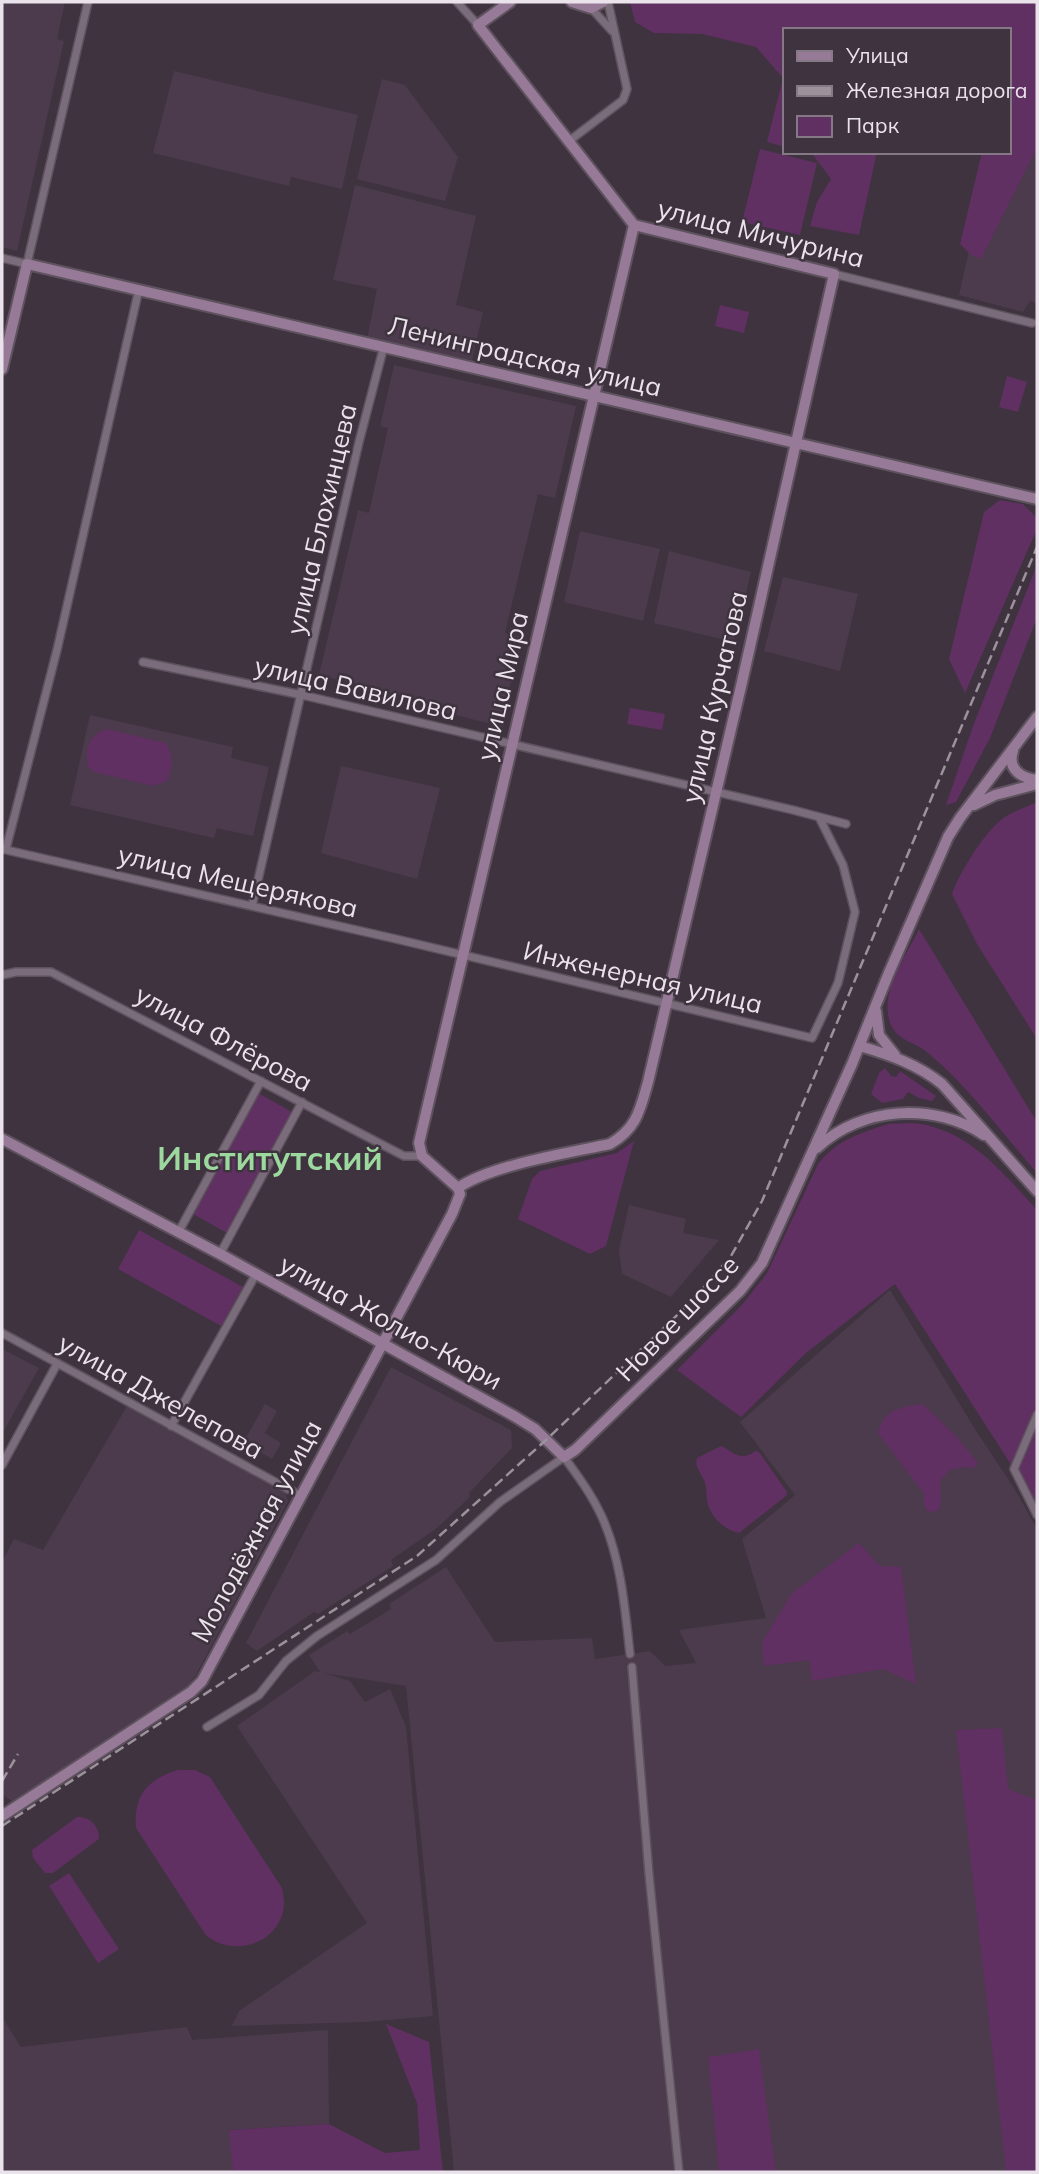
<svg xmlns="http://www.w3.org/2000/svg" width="1039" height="2174" viewBox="0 0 1039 2174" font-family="Mulish,sans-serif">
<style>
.built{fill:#4c3b4c}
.green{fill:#5f3061}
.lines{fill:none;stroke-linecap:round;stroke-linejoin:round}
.street-casing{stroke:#5d525d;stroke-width:10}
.secondary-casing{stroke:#5d525d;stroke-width:14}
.street{stroke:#7a6c7a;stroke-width:7}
.secondary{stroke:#967a97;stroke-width:10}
.rail{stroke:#9c929c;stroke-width:2.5;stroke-dasharray:10 5;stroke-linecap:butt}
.labels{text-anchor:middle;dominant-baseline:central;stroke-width:5;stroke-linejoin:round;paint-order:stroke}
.street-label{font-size:26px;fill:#ebe3eb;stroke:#3f333f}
.district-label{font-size:33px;font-weight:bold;fill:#9dd99f;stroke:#3f333f}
</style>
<rect width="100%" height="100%" fill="#3f333f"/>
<path class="built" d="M2,2H65L57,39L64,41L17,251L2,247Z
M174,71L358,115L342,189L291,177L289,186L153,153Z
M382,79L405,85L458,157L445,201L357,179Z
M1037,142V303L1030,301L1023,312L959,295L978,211Z
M355,185L476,216L456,305L483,312L472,360L367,339L377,289L333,280Z
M394,365L576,406L555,498L538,494L505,633L523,638L506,701L509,702L503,727L440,711L441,705L319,675L358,510L369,513L388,428L380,426Z
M580,531L660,549L643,621L564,602Z
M669,551L751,572L734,642L654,623Z
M783,577L858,594L840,671L764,651Z
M90,715L233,747L231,758L269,767L253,836L217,828L214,838L70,805Z
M341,766L440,788L417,879L321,853Z
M629,1205L686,1219L683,1233L719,1240L671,1297L622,1274L619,1250Z
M890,1290L975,1429L1014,1488L1037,1529V2172H454L406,1686L324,1673L350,1681L365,1702L390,1689L406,1727L433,2016L365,2022L232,2026L239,2011L367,1923L237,1726L315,1671L320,1672L309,1655L347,1631L350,1634L391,1609L389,1604L446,1567L495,1642L592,1638L595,1659L650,1651L665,1666L696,1663L679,1630L766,1618L742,1539L795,1495L740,1422Z
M2,1349L39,1368L2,1434Z
M391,1367L511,1430L512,1448L469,1493L470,1497L437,1528L391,1560L393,1566L318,1614L314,1612L257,1651L246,1643Z
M265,1404L277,1411L265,1433L281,1443L272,1459L243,1443Z
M127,1406L285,1492L288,1501L196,1675L185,1689L13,1802L2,1794V1562L14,1539L43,1550Z
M2,2017L21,2047L187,2027L192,2040L328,2030L329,2124L230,2130L233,2172H2Z"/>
<path class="green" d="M630,2H1037V148L981,259L971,255L960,244L982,152H1009V30H785V147L767,142L783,78L756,47L702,34L654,33L635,22Z
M760,149L817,163L800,235L742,222Z
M805,152H877L859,235L810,226L817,202L831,179L813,155Z
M720,305L749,312L744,333L715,326Z
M1007,376L1027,382L1018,412L999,407Z
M1000,500L1023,504L1037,518V529L965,693L949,659L984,512Z
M1037,565V618L990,738L956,802L946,805L973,726Z
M630,708L665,714L662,730L627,724Z
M107,729L166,743C174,756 173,766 167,781L153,786L94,772L88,767C84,750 89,734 107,729Z
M1037,802V1039L977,944L952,894C959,873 984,833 1002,819C1012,812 1026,807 1037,802Z
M919,929L1037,1122V1173C1002,1133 969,1087 928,1053C912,1039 892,1042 888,1014C884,985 907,954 919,929Z
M885,1068L891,1076L896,1077L900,1071L936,1096L932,1101L919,1098L908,1092L903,1099L882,1103L871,1094L879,1073Z
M258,1093L292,1112L227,1233L193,1214Z
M888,1124C898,1124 910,1122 921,1124C972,1133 1004,1174 1037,1210V1505L895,1284L806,1353L741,1417L677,1370L742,1305L767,1273L818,1164C838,1139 859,1134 888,1124Z
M634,1141L606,1246L590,1254L518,1219L532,1179L540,1171L617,1153Z
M139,1230L243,1287L221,1326L118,1269Z
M923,1404L957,1437L978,1463L972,1469L966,1467L950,1470L940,1481L941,1504L938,1511L928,1512L924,1505V1494L878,1433C884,1408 902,1407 923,1404Z
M721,1446C734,1452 740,1462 756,1451L760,1453L787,1492L786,1496L739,1533C726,1531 712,1518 708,1505C706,1497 707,1490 705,1483C702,1473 694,1469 697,1458Z
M859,1543L880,1566L901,1567L916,1684L883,1669L812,1681L809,1660L764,1666L762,1642L792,1593Z
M1002,1728L1008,1789L1037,1800V2172H1006L956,1730Z
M178,1770H195L210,1777L282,1888C283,1893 284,1899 284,1904C282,1944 231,1959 205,1934L136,1828C133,1795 148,1779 178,1770Z
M77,1817C90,1816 100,1827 99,1839L53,1873H45L33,1858L32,1850Z
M69,1873L119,1949L98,1963L49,1886Z
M386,2024L429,2042L443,2172H233L229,2130L329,2124L385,2153L420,2150L417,2103Z
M759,2049L776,2172H719L708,2057Z"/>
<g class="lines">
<g class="street-casing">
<path id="street" d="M457,2L478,25
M591,8L612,31
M569,141L623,100L627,89L608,2
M2,258L27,264L88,2
M834,274L1032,323
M143,662L302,695L793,810L846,824
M2,849L396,939L812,1038L838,983L855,912L843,865L819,817
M6,849L57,650L139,289
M252,906L359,442L384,346
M2,975L16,972H51L404,1156H422
M178,1233L261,1081
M220,1254L302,1102
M2,1333L301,1496
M1037,1415L1014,1469L1037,1515
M171,1426L256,1274
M2,1465L57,1364
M632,1667L649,1874L679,2172
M207,1727L259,1695L286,1661L317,1636L436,1560L500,1502L564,1457C578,1476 592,1495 602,1517C621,1559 625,1609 630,1654"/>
</g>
<g class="secondary-casing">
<path id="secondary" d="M572,2L591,8L603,2
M2,369L27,264L1037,499
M1013,751C1007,769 1021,778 1037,780
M974,805L995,795L1037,784
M876,1011L879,1035L895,1055
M860,1046C890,1055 917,1064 942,1084L1037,1191
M2,1139L220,1254L514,1416L535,1429L564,1457L575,1450L740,1291L762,1263L852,1064L888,975L948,837L960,818L1037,717
M817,1148C861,1106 935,1102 984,1135
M458,1188C491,1165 569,1153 610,1144C637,1128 640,1110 648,1082L742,682L834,274L634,225L478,25L510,2
M458,1188L422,1156L419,1143L634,225
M2,1816L191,1692L202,1681L452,1214L460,1194L458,1188"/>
</g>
<use href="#street" class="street"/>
<use href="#secondary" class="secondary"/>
<path class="rail" d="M2,1781L18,1754
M2,1826L417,1556L546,1440L693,1300L731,1256L762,1201L1037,547"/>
</g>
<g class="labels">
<g class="street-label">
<text transform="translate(761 233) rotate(14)">улица Мичурина</text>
<text transform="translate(525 356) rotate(13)">Ленинградская улица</text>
<text transform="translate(321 519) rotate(-77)">улица Блохинцева</text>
<text transform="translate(502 686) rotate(-77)">улица Мира</text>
<text transform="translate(356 688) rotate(13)">улица Вавилова</text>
<text transform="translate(714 697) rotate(-77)">улица Курчатова</text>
<text transform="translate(238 881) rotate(13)">улица Мещерякова</text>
<text transform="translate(643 977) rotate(13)">Инженерная улица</text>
<text transform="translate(224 1038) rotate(28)">улица Флёрова</text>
<text transform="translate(677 1318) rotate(-46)">Новое шоссе</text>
<text transform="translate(391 1322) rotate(29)">улица Жолио-Кюри</text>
<text transform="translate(161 1396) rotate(29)">улица Джелепова</text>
<text transform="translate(256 1531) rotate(-62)">Молодёжная улица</text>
</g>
<g class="district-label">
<text x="270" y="1157">Институтский</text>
</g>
</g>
<rect width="1039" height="2174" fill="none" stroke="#ebe3eb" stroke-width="7"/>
<rect x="783" y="28" width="228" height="126" fill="#3f333f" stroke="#847984" stroke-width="2"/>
<rect x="797" y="51" width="35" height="10" fill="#967a97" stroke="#847984" stroke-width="2"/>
<text x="846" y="63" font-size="21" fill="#ebe3eb">Улица</text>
<rect x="797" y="86" width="35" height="10" fill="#9c929c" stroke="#847984" stroke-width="2"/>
<text x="846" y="98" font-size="21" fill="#ebe3eb">Железная дорога</text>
<rect x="797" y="116" width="35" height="21" fill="#5f3061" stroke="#847984" stroke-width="2"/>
<text x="846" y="133" font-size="21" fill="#ebe3eb">Парк</text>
</svg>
